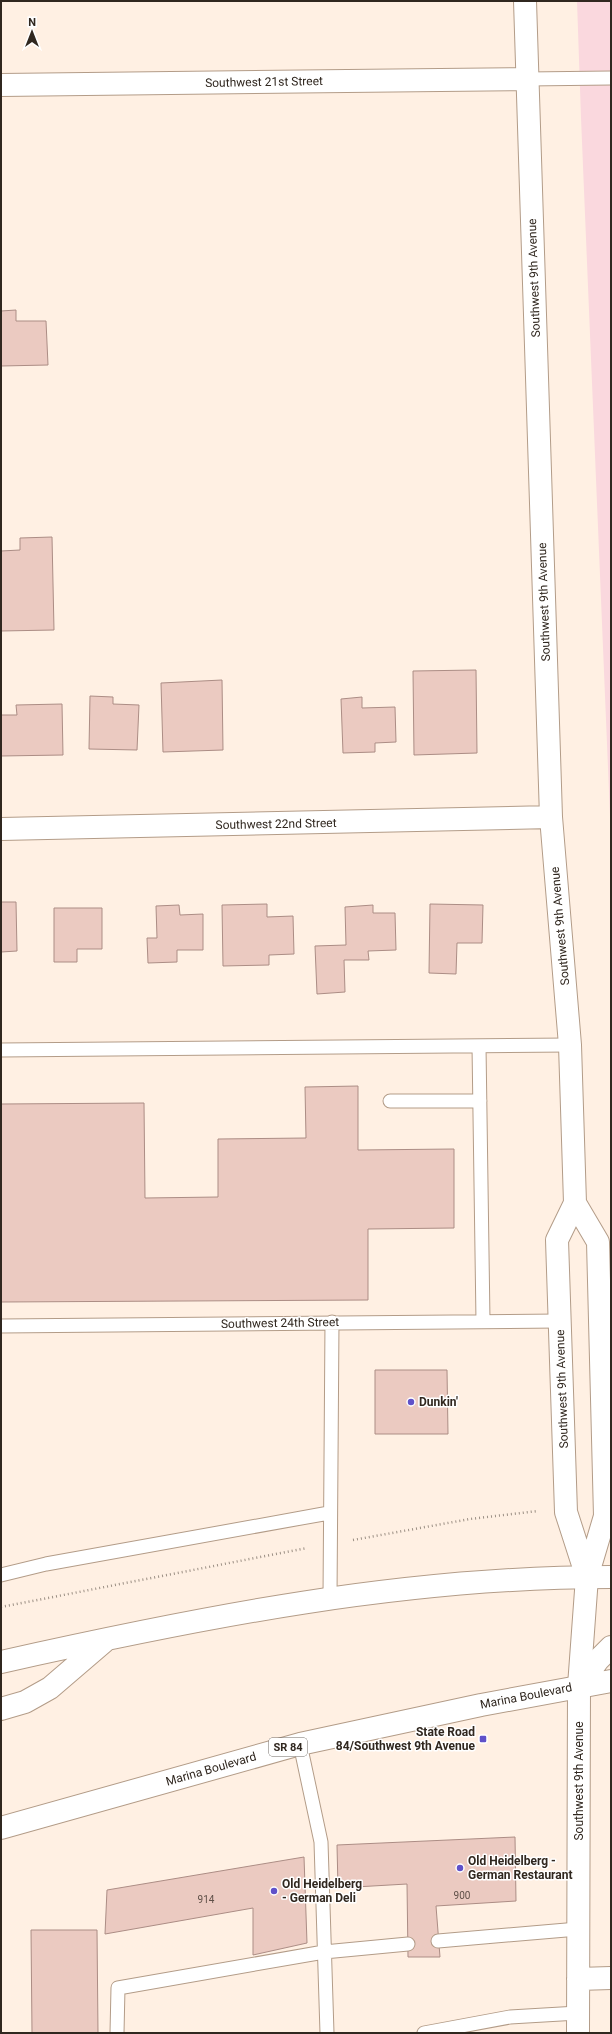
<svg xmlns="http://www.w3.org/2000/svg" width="612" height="2034" viewBox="0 0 612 2034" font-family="Roboto,sans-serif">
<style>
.green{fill:#fad8de}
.building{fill:#ebcac1;stroke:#ac8d85}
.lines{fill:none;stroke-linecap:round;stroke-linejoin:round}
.lane-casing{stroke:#b39c88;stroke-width:15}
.street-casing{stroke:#b39c88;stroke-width:24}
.primary-casing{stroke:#b39c88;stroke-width:24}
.path{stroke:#9b8f84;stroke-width:2.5;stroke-dasharray:1 3;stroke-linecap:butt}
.lane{stroke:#fff;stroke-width:13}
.street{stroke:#fff;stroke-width:22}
.primary{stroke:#fff;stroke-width:22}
.poi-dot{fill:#5f51c9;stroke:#fff;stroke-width:1.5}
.labels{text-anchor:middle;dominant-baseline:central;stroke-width:3;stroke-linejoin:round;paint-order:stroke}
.number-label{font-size:10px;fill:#5f5048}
.shield{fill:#fff;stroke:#6e6862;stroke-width:1}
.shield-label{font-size:11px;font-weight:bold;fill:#30271f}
.street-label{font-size:12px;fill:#30271f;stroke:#fff}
.poi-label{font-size:12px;font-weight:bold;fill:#30271f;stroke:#fff;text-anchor:start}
</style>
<rect width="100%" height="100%" fill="#fff0e3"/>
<path class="green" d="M577,1H611V840L581,118Z"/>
<path class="building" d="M16,310V321H46L48,365L1,366V311Z
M52,537L54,630L1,631V551L20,550V538Z
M476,670L477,753L414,755L413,671Z
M222,680L223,750L163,752L161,683Z
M90,696L113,697V704L139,705L137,750L89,749Z
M362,697V708L395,707L396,742L375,743V752L343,753L341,699Z
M62,704L63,755L1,756V715H17L16,705Z
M1,902H16L17,951L1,952Z
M267,904V917L293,916L294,954L269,955V965L223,966L222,905Z
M430,904L483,905L482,943H457L456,974L429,973Z
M179,905L180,915L203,914V950H177V962L148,963L147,938H157L156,906Z
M373,905V913H395L396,950L368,951L369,960H344L345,992L317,994L315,946L346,945L345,907Z
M54,908H102V949H77V962H54Z
M358,1086V1150L454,1149V1228L368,1229V1300L1,1302V1104L144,1103L145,1198L218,1197V1139L306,1138L305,1087Z
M375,1370H447L448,1434H375Z
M515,1837L516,1901L436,1906L440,1957H408L407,1884L338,1888L337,1845Z
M304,1857L307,1943L253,1955V1908L105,1934L107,1890Z
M31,1930H97L98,2033H32Z"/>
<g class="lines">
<g class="lane-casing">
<path id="lane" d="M527,79L611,78
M479,1046L483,1321
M1,1050L570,1045
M390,1101H480
M1,1326L559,1321
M1,1575L46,1564L329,1513
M330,1597L332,1322
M300,1744L321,1842L327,2033
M438,1941L578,1929
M117,2033L118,1988L324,1952L408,1944
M424,2033L510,2017L578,2013"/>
</g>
<g class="street-casing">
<path id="street" d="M525,1L551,817L570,1045L575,1203L557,1240L566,1512L587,1577
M1,85L527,79
M1,829L551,817
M575,1203L598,1242L605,1516L587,1577L579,1686L578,2033
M578,1979L611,1978"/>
</g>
<g class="primary-casing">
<path id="primary" d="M1,1662C202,1617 404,1577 611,1577
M579,1686L598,1660L611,1647
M1,1709L25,1702L50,1688L106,1640
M1,1828L300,1744L481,1705L611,1681"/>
</g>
<path class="path" d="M353,1540L470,1519L538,1511
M1,1607L307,1548"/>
<use href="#lane" class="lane"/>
<use href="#street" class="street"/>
<use href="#primary" class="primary"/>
</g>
<g class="poi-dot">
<circle cx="411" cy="1402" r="4"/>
<rect x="479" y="1735" width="8" height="8" rx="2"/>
<circle cx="460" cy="1868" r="4"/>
<circle cx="274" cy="1891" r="4"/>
</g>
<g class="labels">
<g class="number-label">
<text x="462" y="1895">900</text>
<text x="206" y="1899">914</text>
</g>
<rect class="shield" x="269" y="1738" width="38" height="18" rx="3"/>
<g class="shield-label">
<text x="288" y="1747">SR 84</text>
</g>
<g class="street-label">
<text transform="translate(264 82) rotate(-1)">Southwest 21st Street</text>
<text transform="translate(534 278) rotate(-92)">Southwest 9th Avenue</text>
<text transform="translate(544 602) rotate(-92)">Southwest 9th Avenue</text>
<text transform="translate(276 824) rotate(-1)">Southwest 22nd Street</text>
<text transform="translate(560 926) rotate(-95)">Southwest 9th Avenue</text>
<text transform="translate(280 1323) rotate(-1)">Southwest 24th Street</text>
<text transform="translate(562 1389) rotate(-92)">Southwest 9th Avenue</text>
<text transform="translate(526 1696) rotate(-11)">Marina Boulevard</text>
<text transform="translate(211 1769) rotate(-16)">Marina Boulevard</text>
<text transform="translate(579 1781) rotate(-90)">Southwest 9th Avenue</text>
</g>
<g class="poi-label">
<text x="419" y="1402">Dunkin'</text>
<text x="475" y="1732" text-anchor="end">State Road<tspan x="475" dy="14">84/Southwest 9th Avenue</tspan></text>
<text x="468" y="1861">Old Heidelberg -<tspan x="468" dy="14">German Restaurant</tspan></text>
<text x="282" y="1884">Old Heidelberg<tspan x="282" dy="14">- German Deli</tspan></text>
</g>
</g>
<rect width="612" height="2034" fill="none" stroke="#30271f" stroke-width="4"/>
<g transform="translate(32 32)" stroke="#ffffff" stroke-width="3" paint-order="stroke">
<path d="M0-3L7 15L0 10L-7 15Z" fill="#30271f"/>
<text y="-6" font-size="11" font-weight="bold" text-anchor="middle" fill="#30271f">N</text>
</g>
</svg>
